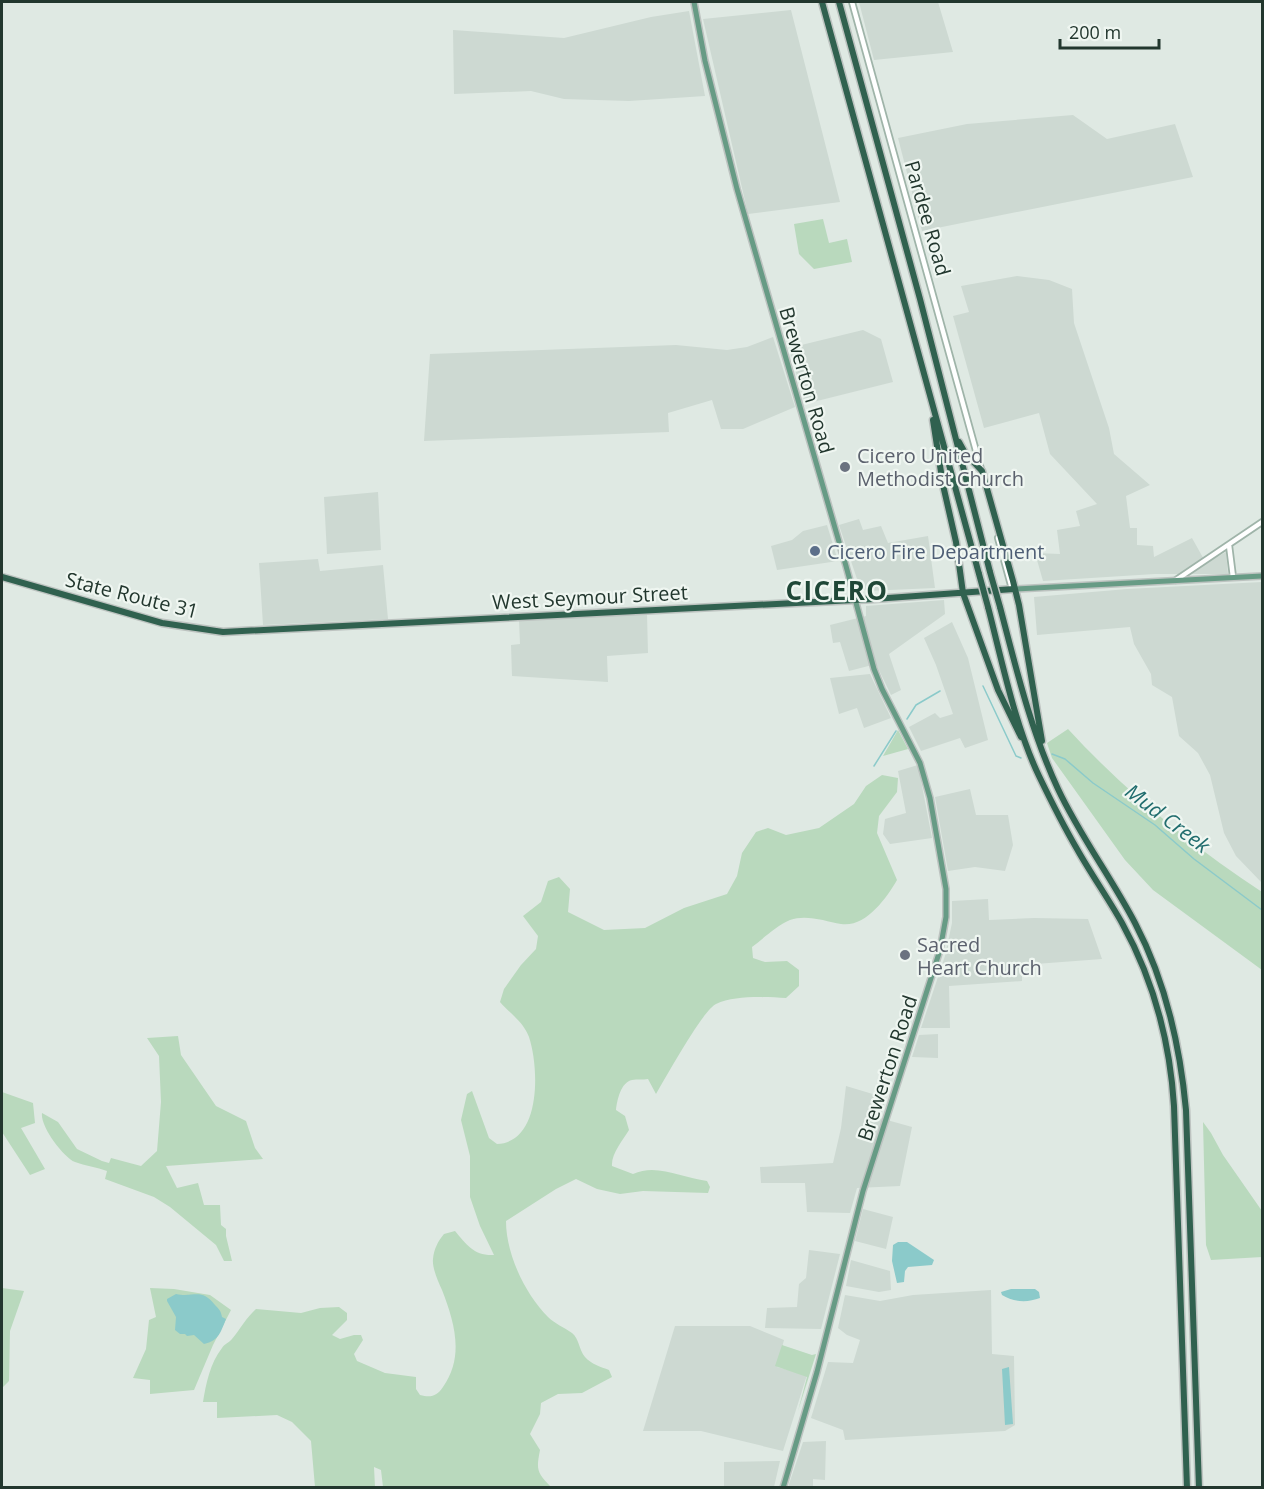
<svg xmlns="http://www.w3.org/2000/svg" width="1264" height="1489" viewBox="0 0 1264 1489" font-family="'Open Sans',sans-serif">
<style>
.built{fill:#cdd9d2}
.green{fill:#b9d9bd}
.water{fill:#8bcaca}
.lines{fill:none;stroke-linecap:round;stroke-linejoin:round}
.stream{stroke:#8bcaca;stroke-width:1.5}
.secondary-casing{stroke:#9fb4a9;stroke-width:8}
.primary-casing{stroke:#bdc3c0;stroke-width:8}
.highway-casing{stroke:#bdc3c0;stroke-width:9}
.secondary{stroke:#fff;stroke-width:4.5}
.primary{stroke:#679b85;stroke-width:5}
.highway{stroke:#30614f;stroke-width:6}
.highway-bridge-casing{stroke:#bdc3c0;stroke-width:9;stroke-linecap:butt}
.highway-bridge{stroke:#30614f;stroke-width:6}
.worship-dot{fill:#6b7280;stroke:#eff6f1;stroke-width:2}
.service-dot{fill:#5c6f8a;stroke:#eff6f1;stroke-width:2}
.labels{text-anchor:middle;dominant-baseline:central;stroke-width:4.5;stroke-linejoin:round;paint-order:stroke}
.street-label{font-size:20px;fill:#22372e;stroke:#eff6f1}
.worship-label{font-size:20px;fill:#5b616d;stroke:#eff6f1;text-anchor:start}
.service-label{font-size:20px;fill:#4e5e75;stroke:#eff6f1;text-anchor:start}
.water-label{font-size:21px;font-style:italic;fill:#216d6e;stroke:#eff6f1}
.district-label{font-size:26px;font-weight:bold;letter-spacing:1.5px;fill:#1f4737;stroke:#eff6f1}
</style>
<rect width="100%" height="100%" fill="#dfe9e3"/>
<path class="built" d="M859,2H938L953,52L874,60Z
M791,10L840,202L748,214L703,19Z
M689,11L705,96L629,101L564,99L531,91L454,94L453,30L564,38L651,17Z
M1073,115L1107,139L1175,124L1193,177L922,231L898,138L967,124Z
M1017,276L1049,280L1072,289L1074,323L1109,428L1114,454L1150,485L1126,496L1130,528H1137V545L1153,546L1154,557L1192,538L1206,563L1226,552L1228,574H1155L1043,581L1035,553L1060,554L1057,530L1080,526L1076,511L1097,504L1050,454L1039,413L984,428L953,316L969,312L961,286Z
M863,330L881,339L893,382L805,404L789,348Z
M773,337L795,407L743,429H721L712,400L668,413L669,432L424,441L430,354L676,345L727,350L747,347Z
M378,492L381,550L327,554L324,497Z
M859,519L863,530L881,526L888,543L928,536L935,588L867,591L860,588L839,525Z
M827,525L838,561L777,570L771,546L792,540L803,531Z
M318,559L320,571L383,565L388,619L263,625L259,563Z
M1262,582V883L1236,856L1224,833L1210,775L1198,753L1179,736L1172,697L1152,685L1151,674L1134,644L1130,627L1037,635L1034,597L1127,589Z
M944,600L945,614L889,654L901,690L891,695L876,664L849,671L840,642L833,643L830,625L866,616V606Z
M647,614L648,653L607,656L608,682L512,676L511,645L520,644L519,620Z
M952,622L968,658L988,740L965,748L960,738L921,751L909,727L935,713L940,718L953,714L936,665L924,638Z
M870,674L891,718L864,728L857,708L839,714L830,678Z
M918,765L932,838L890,844L883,834L885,819L906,813L898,771Z
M970,789L976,815H1008L1013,845L1005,871L975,867L948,871L935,797Z
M988,899L989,920L1034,918L1088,919L1102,959L1022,965V981L949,986L950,1028H921L945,956L952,923V901Z
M938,1034V1058L912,1057L919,1035Z
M846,1086L886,1098L880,1118L912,1127L900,1186L857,1188L850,1213L807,1212L805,1183H761L760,1167L833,1163L841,1128Z
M863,1209L893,1217L886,1249L855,1241Z
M809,1250L840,1254L821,1329L765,1328L767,1308L797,1307L799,1284L806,1278Z
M851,1260L890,1271L891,1290L879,1292L846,1286Z
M991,1290L992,1354L1014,1356L1015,1425L1005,1431L845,1440L843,1430L811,1418L828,1362L853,1363L860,1340L847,1335L838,1328L845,1295L880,1301L913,1295Z
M675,1326H750L784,1340L777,1367L807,1375L783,1451L701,1431H643Z
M826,1441L825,1480L813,1479V1487H788L803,1442Z
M780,1461L774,1487H724V1462Z"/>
<path class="green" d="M823,219L829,243L847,239L852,262L814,269L799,254L794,224Z
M1068,729C1124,790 1193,847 1262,892V970L1153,890L1125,860L1052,758L1047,743Z
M898,730L908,749L883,756Z
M882,775L898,778L897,792L879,816L877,833L897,880C886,899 865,928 841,924C825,921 806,914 790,920C776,926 764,938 752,947L753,958L765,962L787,961L799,970V986L786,998C765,997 735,995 716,1004C703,1010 666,1077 656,1094L648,1079C643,1080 637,1079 632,1080C621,1082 617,1100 616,1110L625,1116L629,1130C623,1140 611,1154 612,1166L633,1174C657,1163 682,1178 707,1181L710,1187L708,1193L643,1191L620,1194L597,1189L576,1179L556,1189L506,1221C506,1254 525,1294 548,1317C555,1324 564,1327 572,1333C579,1338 579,1350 585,1357C591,1364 601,1367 609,1370L612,1377L582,1393L558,1394L541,1403L540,1414L530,1434L540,1450C536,1470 537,1473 551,1487H383L381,1470L374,1467L375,1487H315L311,1441L292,1422L277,1415L217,1418V1402H203C206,1384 210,1363 222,1348C224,1344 229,1343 232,1339C241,1328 246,1318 256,1309L301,1313L320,1308L339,1307L347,1313V1320L332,1335L340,1339L354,1335H361L363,1340L354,1354L357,1361L385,1373L416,1377V1389L420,1395C431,1398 437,1396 443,1387C465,1356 454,1321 442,1290C438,1281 432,1268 433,1259C434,1249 438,1241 444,1234L455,1231C467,1245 474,1256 494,1255L480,1226L470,1197V1156L461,1120L467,1094L472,1091L489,1138L497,1144C542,1142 539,1067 529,1037C523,1021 510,1014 500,1002L504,989L521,965L536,949L538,936L523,916L541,902L548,881L559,877L570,889L568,912L604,930L645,928L684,908L727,894L737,876L742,853L756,832L768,828L786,835L819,828L854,804L866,786Z
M178,1036L181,1055L216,1106L246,1121L255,1148L263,1159L166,1166L177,1188L198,1183L204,1205H220L221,1225L226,1229V1236L232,1261H224L216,1245L170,1207L154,1197L105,1179L107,1171C97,1167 85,1166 75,1162C63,1157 40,1126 42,1113L58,1122L77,1149L102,1161L109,1163L111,1158L141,1166L157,1151L161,1102L159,1056L147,1038Z
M2,1092L33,1103L35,1123L21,1128L45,1169L30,1175L2,1132Z
M1203,1122L1211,1133L1223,1155L1262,1211V1257L1211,1260L1206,1245Z
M2,1288L24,1291L10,1331L9,1381L2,1388Z
M150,1288L174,1289L210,1295L231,1310L213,1345L194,1390L150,1394V1380L133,1378L146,1349L149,1320L156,1317Z
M782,1345L812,1355L816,1354L798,1411L807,1377L775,1366Z"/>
<path class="water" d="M898,1242H907L934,1260L932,1265L908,1267L905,1271L904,1282L897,1283L892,1261L893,1245Z
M1011,1289H1035L1039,1292L1040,1298C1027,1303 1013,1302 1002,1295L1001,1292Z
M176,1294C194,1298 201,1287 215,1305C219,1309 221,1311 222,1317L226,1319C221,1331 219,1341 204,1344L194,1335L187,1336L185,1334H180L175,1330L176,1317L167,1301V1299Z
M1009,1367L1013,1424L1005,1425L1002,1369Z"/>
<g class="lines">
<path class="stream" d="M983,686L1016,756L1021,758
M907,719L916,705L940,691
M1052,754L1065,759L1093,783L1155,825L1194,859L1262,910
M874,766L896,731"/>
<g class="secondary-casing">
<path id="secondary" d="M852,2L981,469
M998,538L1012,589
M1229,545L1233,577
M1176,580L1262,522"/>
</g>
<g class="primary-casing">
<path id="primary" d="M694,2L705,61L737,189L846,566L874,669L882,689L920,763L930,798L946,889V917L940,950L863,1191L817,1372L783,1488
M1014,589L1262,576"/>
</g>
<g class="highway-casing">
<path id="highway" d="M822,2L979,574
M839,2L920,299L990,572
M933,420L943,485L956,542L963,593L998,690L1021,737
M959,442L965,453L982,471L1013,581L1019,605L1042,741
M2,577L162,623L223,632L874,599L1014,589
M988,607C1002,661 1015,726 1039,776C1051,801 1063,825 1077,849C1091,874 1108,898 1122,923C1153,979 1170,1042 1174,1106L1187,1488
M1000,607C1016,668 1031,731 1058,789C1080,836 1111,877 1135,923C1166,982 1180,1045 1186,1110L1199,1488"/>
</g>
<use href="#secondary" class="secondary"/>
<use href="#primary" class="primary"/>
<use href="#highway" class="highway"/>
<g class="highway-bridge-casing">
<path id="highway-bridge" d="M990,572L1000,607
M979,574L988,607"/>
</g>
<use href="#highway-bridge" class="highway-bridge"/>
</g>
<g class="worship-dot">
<circle cx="845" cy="467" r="6"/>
<circle cx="905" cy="955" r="6"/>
</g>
<circle class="service-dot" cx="815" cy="551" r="6"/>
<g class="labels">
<g class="street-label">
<text transform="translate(928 218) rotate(74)">Pardee Road</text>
<text transform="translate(807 380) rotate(74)">Brewerton Road</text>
<text transform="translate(132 595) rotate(14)">State Route 31</text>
<text transform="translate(590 597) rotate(-3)">West Seymour Street</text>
<text transform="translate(887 1068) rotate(-72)">Brewerton Road</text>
</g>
<g class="worship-label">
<text x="857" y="455">Cicero United<tspan x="857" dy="23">Methodist Church</tspan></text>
<text x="917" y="944">Sacred<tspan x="917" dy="23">Heart Church</tspan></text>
</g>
<g class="service-label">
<text x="827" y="551">Cicero Fire Department</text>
</g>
<g class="water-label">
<text transform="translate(1168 818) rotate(37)">Mud Creek</text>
</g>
<g class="district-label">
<text x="837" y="590">CICERO</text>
</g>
</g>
<rect width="1264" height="1489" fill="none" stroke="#22372e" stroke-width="6"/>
<path d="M1060 39v9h99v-9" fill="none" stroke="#22372e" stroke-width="3"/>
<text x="1069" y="39" font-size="18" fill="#22372e" stroke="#eff6f1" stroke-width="4.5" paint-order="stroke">200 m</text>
</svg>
